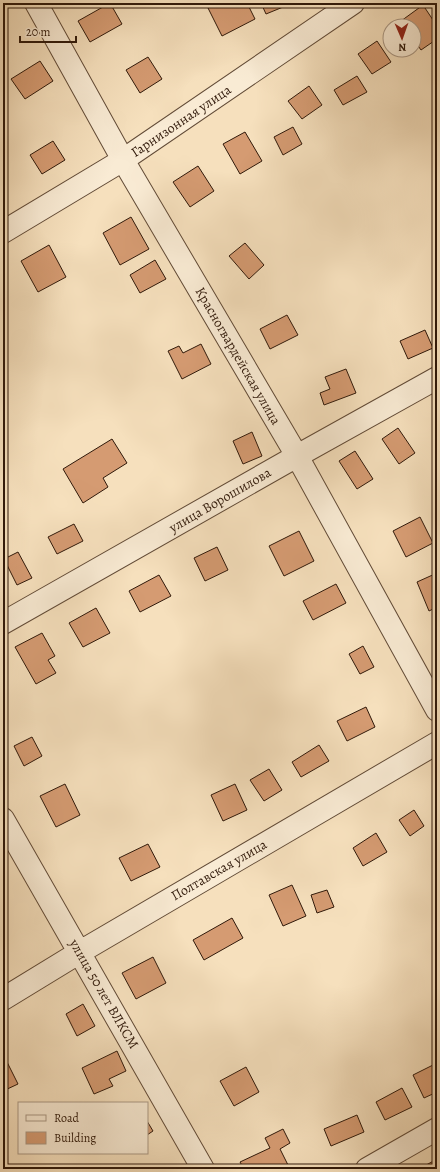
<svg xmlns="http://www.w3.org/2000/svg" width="440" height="1172" viewBox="0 0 440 1172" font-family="Alegreya,serif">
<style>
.building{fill:#d59b72;stroke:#30190a}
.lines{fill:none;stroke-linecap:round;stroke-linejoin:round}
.minor-casing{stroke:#624b37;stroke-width:24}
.minor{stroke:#f9ebd4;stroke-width:22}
.labels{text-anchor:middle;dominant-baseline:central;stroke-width:4;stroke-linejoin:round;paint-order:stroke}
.street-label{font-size:14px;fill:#30190a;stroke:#f9ebd4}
</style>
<rect width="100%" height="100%" fill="#f6e0bd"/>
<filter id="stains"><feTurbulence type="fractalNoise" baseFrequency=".005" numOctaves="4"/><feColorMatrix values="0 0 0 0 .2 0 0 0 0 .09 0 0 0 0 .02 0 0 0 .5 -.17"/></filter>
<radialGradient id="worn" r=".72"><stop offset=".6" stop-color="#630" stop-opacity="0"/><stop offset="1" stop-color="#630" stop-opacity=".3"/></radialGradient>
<path class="building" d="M110,3L122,24L90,42L78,21Z
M219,3H247L255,19L222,36L208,8Z
M261,3H287L288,5L266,14Z
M423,5L437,26V39L421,50L414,40V26H404L401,21Z
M377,41L391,62L372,74L358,54Z
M148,57L162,79L140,93L126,70Z
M40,61L53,81L25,99L11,79Z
M357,76L367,92L343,105L334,90Z
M309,86L322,105L302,119L288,101Z
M293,127L302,144L283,155L274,137Z
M245,132L262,161L240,174L223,144Z
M53,141L65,160L42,174L30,155Z
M198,166L214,191L190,207L173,182Z
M131,217L149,249L120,265L103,233Z
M245,243L264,265L249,279L229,256Z
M49,245L66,277L38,292L21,261Z
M155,260L166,279L140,293L130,275Z
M287,315L298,335L270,349L260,329Z
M425,330L433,348L408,359L400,341Z
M201,344L211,364L182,379L168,351L179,346L183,353Z
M346,369L356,393L324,405L320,393L330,389L325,377Z
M398,428L415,453L399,464L382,439Z
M252,432L262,456L243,464L233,441Z
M112,439L127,463L103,478L108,487L83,503L63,469Z
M355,451L373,479L357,489L339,461Z
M420,517L433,543L406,557L393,531Z
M74,524L83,541L57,554L48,537Z
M299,531L314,561L284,576L269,546Z
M217,547L228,570L205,581L194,558Z
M18,552L32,578L17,585L4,559Z
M437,573V607L429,611L417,582Z
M159,575L171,596L140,612L129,591Z
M336,584L346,603L313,620L303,601Z
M96,608L110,633L83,647L69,623Z
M42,633L55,656L48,660L56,673L36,684L15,647Z
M363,646L374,667L360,674L349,654Z
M366,707L375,727L347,741L337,721Z
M32,737L42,756L24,766L14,746Z
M319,745L329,761L301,777L292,762Z
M269,769L282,790L264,801L250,780Z
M65,784L80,815L56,827L40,796Z
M235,784L247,810L223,821L211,795Z
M414,810L424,826L410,836L399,820Z
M376,833L387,852L363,866L353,848Z
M148,844L160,867L131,881L119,858Z
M292,885L306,916L283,926L269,895Z
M327,890L334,907L317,913L311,895Z
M232,918L243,938L204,960L193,940Z
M153,957L166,983L136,999L122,973Z
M83,1004L95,1026L77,1036L66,1014Z
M117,1051L126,1071L109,1079L113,1086L94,1094L82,1068Z
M4,1056L18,1084L3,1091V1057Z
M433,1065L437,1073V1092L424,1098L413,1075Z
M246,1067L259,1092L234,1106L220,1081Z
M402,1088L412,1107L385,1120L376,1102Z
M357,1115L364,1132L331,1146L324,1129Z
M147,1121L153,1131L147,1135Z
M283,1129L290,1143L280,1149L289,1167L284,1169H244L240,1162L270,1148L265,1138Z
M437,1159V1169H419Z"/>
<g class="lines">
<g class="minor-casing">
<path id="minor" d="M36,3L123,160L297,456L437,710
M3,232L123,160L353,3
M3,623L297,456L437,378
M3,819L203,1169
M3,999L80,952L437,743
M367,1169L437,1129"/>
</g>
<use href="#minor" class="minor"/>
</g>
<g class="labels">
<g class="street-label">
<text transform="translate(181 121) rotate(-34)">Гарнизонная улица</text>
<text transform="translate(238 356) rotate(60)">Красногвардейская улица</text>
<text transform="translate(220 500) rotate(-30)">улица Ворошилова</text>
<text transform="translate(219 870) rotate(-30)">Полтавская улица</text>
<text transform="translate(104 994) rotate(60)">улица 50 лет ВЛКСМ</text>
</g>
</g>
<rect width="440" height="1172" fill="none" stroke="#f6e0bd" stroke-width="16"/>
<rect x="4" y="4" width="432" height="1164" fill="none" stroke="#30190a" stroke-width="2"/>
<rect x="8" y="8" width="424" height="1156" fill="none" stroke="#30190a"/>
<rect x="18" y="1102" width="130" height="52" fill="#f9ebd4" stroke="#a99783"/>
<rect x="26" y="1115" width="20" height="6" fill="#f9ebd4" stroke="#a99783"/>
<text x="54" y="1122" font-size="12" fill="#30190a">Road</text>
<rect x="26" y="1132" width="20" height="12" fill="#d59b72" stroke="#a99783"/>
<text x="54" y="1142" font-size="12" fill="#30190a">Building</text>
<g transform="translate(402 38) rotate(178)"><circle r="19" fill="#f9ebd4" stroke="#a99783"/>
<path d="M0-3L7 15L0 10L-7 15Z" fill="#8f2418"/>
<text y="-6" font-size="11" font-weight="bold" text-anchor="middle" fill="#30190a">N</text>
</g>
<path d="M20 36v6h56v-6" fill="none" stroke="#30190a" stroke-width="2"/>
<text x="26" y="36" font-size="12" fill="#30190a" stroke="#f9ebd4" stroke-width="3" paint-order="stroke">20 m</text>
<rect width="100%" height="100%" filter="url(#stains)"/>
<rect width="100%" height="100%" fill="url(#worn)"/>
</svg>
